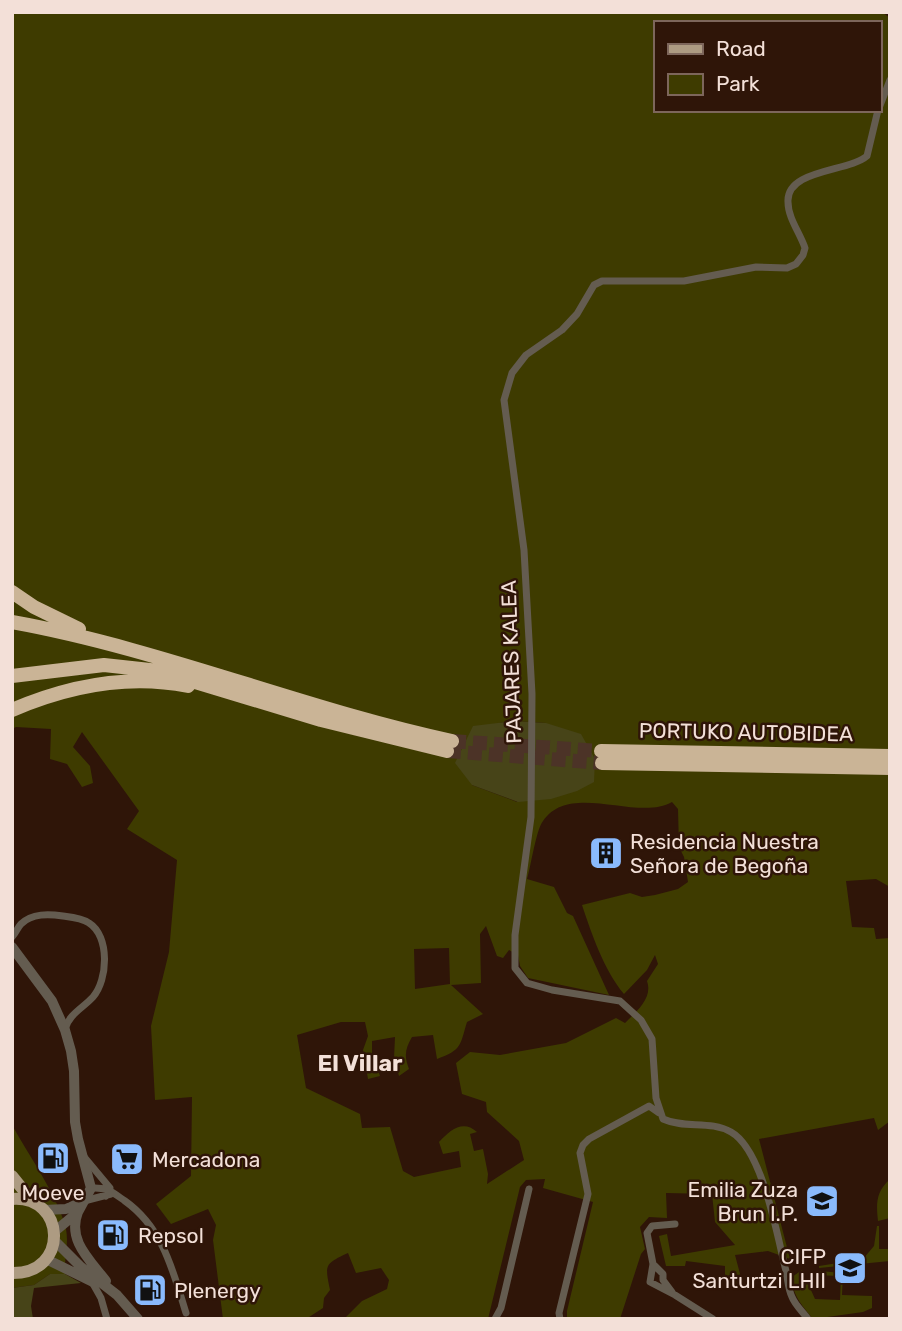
<svg xmlns="http://www.w3.org/2000/svg" width="902" height="1331" viewBox="0 0 902 1331" font-family="Rubik,sans-serif">
<style>
.green{fill:#3e3b00;fill-rule:evenodd}
.forest{fill:#474418}
.lines{fill:none;stroke-linecap:round;stroke-linejoin:round}
.motorway-tunnel{stroke:#4c3327;stroke-width:14;stroke-dasharray:14 7;stroke-linecap:butt}
.minor{stroke:#645c50;stroke-width:7}
.tertiary{stroke:#645c50;stroke-width:10}
.primary{stroke:#ad9b82;stroke-width:12}
.motorway{stroke:#cab496;stroke-width:14}
.labels{text-anchor:middle;dominant-baseline:central;stroke-width:5;stroke-linejoin:round;paint-order:stroke}
.street-label{font-size:21px;fill:#f3e0d8;stroke:#2f1508}
.poi-label{font-size:21px;fill:#f3e0d8;stroke:#2f1508;text-anchor:start}
.neighbourhood-label{font-size:23px;font-weight:bold;fill:#f3e0d8;stroke:#2f1508}
</style>
<rect width="100%" height="100%" fill="#2f1508"/>
<path class="green" d="M12,12H882L890,18V887L876,879L846,881L852,927L874,928L876,939L890,938V1121L878,1130L874,1118L759,1139L790,1259L768,1251L735,1255L743,1285L725,1282V1266L686,1261L685,1266H666L659,1236L667,1234L671,1256L735,1245L715,1222L712,1194L666,1193L667,1218L649,1217L640,1227L645,1249L641,1254L620,1319H567V1311L593,1202L543,1188L545,1179L526,1180L520,1187L488,1319H344L362,1301L387,1289L389,1280L381,1268L356,1273L348,1253C324,1264 325,1265 330,1290L324,1298L323,1308L306,1319H223L213,1240L216,1225L208,1209L171,1224L156,1204L191,1176L192,1097L155,1100L151,1026L169,952L177,860L127,829L139,811L82,732L73,747L90,766L93,783L82,787L67,764L50,759L51,729L16,727L12,729ZM655,23H879V110H655ZM513,721L546,723L517,802L472,785L499,723ZM672,802L678,809L679,847L684,857L688,882L678,889L655,895L642,897L630,893L582,905C592,935 604,970 624,994L647,970L655,955L658,964L647,981C653,998 637,1011 625,1023L616,1018L566,1043L500,1055L470,1052L456,1063L462,1094L486,1102L487,1112L519,1141L524,1160L487,1184L488,1174L483,1149L474,1151L470,1134L477,1132C463,1119 450,1130 439,1142L443,1154L459,1151L461,1167L414,1177L403,1171L390,1127L362,1128L360,1114L306,1088L297,1035L341,1022H365L368,1036L363,1050L368,1079L380,1076L372,1054V1041L395,1037L394,1058L399,1076L409,1069C404,1056 405,1049 412,1037L433,1035L437,1059C462,1050 460,1045 467,1022L483,1014L451,985L481,983L480,934L486,926L497,956L503,958L509,950L518,955L520,966L528,978L609,995L573,916L567,913L554,887L527,879C531,866 536,830 543,821C570,781 638,822 672,802ZM449,948L450,984L415,989L414,949Z
M12,1125C28,1154 59,1198 66,1229C69,1245 64,1258 65,1274H50L34,1285L12,1288Z
M890,1179V1218L878,1221C876,1203 876,1192 890,1179Z
M877,1226H879V1249H890V1261L819,1268V1266L863,1259L874,1246Z
M802,1270L815,1299L840,1300L841,1276L809,1275L819,1271L843,1273L842,1295L872,1296V1308L863,1312L813,1319C802,1305 792,1295 792,1277Z"/>
<path class="forest" d="M513,721L546,723L581,734L595,759L594,782L577,791L551,799L518,802L472,785L455,763L473,726Z
M50,1274H65L81,1283L34,1288L31,1306L33,1319H12V1288L34,1285Z"/>
<g class="lines">
<path class="motorway-tunnel" d="M452,741L601,751
M447,751L602,763"/>
<path class="minor" d="M879,108L890,80
M12,937C16,933 18,927 21,924C32,913 49,914 63,916C71,917 82,918 89,923C110,936 108,980 93,997C83,1008 69,1014 65,1029
M85,1158L110,1188L106,1196
M91,1188C107,1187 112,1192 125,1201C163,1228 173,1271 186,1313
M84,1201L111,1194
M675,1224L652,1226L647,1233L653,1264L650,1282L675,1295L713,1319
M653,1264L663,1274V1280L672,1292
M92,1282L101,1298L107,1319
M495,1319L501,1308L529,1189
M560,1319L559,1313L588,1194L580,1153L583,1145L589,1139L649,1106L659,1113
M808,1319C803,1312 795,1305 792,1297C788,1289 788,1280 786,1271C777,1236 763,1150 731,1132C710,1120 685,1129 663,1119L656,1098L652,1039L641,1020L620,1001L552,990L527,983L515,968V935L531,817L532,694L524,550L504,400L512,373L526,355L562,330L577,314L594,285L602,281H684L756,267L787,268L796,264L803,255L805,248C800,233 788,218 788,202C786,169 849,172 867,156L878,110"/>
<path class="tertiary" d="M12,947L52,1001L65,1030L71,1051L74,1071L75,1122L78,1139L91,1188L78,1212L54,1232
M44,1210L66,1209L84,1201
M78,1212C67,1240 89,1259 106,1281
M54,1240L81,1267L117,1295L138,1319
M46,1259L95,1283"/>
<path class="primary" d="M12,1176L33,1202
M12,1199C66,1195 70,1274 12,1273"/>
<path class="motorway" d="M12,592L34,607L79,629
M12,622C162,649 303,709 452,741
M12,676L104,665L159,671L321,720L447,751
M12,710C68,686 128,674 188,686
M601,751L890,756
M602,763L890,768"/>
</g>
<defs>
<g id="building-square" transform="scale(1.75)"><rect x="-9" y="-9" width="18" height="18" rx="4" fill="#8abafc" stroke="#2f1508"/><path d="M-4-6H4V6H1V3H-1V6H-4ZM-2.5-4.3h1.7v1.8h-1.7ZM.8-4.3h1.7v1.8H.8ZM-2.5-1h1.7V.8h-1.7ZM.8-1h1.7V.8H.8Z" fill="#111"/></g>
<g id="fuel-square" transform="scale(1.75)"><rect x="-9" y="-9" width="18" height="18" rx="4" fill="#8abafc" stroke="#2f1508"/><path d="M-5.5-6h7V0h2V4h1.3V-2.5L3-4.5l.8-.8L6-3V5H2.5V1h-1V6h-7ZM-4.2-4.7v3.2H.2V-4.7Z" fill="#111"/></g>
<g id="supermarket-square" transform="scale(1.75)"><rect x="-9" y="-9" width="18" height="18" rx="4" fill="#8abafc" stroke="#2f1508"/><path d="M-6-5.5h2.5l.6 2H6L4.5 2H-2.5L-4.4-4H-6ZM-1.5 3.2a1.3 1.3 0 1 0 .1 0ZM3 3.2a1.3 1.3 0 1 0 .1 0Z" fill="#111"/></g>
<g id="school-square" transform="scale(1.75)"><rect x="-9" y="-9" width="18" height="18" rx="4" fill="#8abafc" stroke="#2f1508"/><path d="M0-5L7-2L0 1L-7-2ZM-4 1L0 2.5L4 1V4Q0 6-4 4Z" fill="#111"/></g>
<g id="university-square" transform="scale(1.75)"><rect x="-9" y="-9" width="18" height="18" rx="4" fill="#8abafc" stroke="#2f1508"/><path d="M0-5L7-2L0 1L-7-2ZM-4 1L0 2.5L4 1V4Q0 6-4 4Z" fill="#111"/></g>
</defs>
<g fill-rule="evenodd">
<use href="#building-square" x="606" y="853"/>
<use href="#fuel-square" x="53" y="1158"/>
<use href="#supermarket-square" x="127" y="1159"/>
<use href="#school-square" x="822" y="1201"/>
<use href="#fuel-square" x="113" y="1235"/>
<use href="#university-square" x="850" y="1268"/>
<use href="#fuel-square" x="150" y="1290"/>
</g>
<g class="labels">
<g class="street-label">
<text transform="translate(511 662) rotate(-92)">PAJARES KALEA</text>
<text transform="translate(746 732) rotate(1)">PORTUKO AUTOBIDEA</text>
</g>
<g class="poi-label">
<text x="630" y="841">Residencia Nuestra<tspan x="630" dy="24">Señora de Begoña</tspan></text>
<text x="152" y="1159">Mercadona</text>
<text x="798" y="1189" text-anchor="end">Emilia Zuza<tspan x="798" dy="24">Brun I.P.</tspan></text>
<text x="53" y="1192" text-anchor="middle">Moeve</text>
<text x="138" y="1235">Repsol</text>
<text x="826" y="1256" text-anchor="end">CIFP<tspan x="826" dy="24">Santurtzi LHII</tspan></text>
<text x="174" y="1290">Plenergy</text>
</g>
<g class="neighbourhood-label">
<text x="360" y="1063">El Villar</text>
</g>
</g>
<rect width="902" height="1331" fill="none" stroke="#f3e0d8" stroke-width="28"/>
<rect x="654" y="21" width="228" height="91" fill="#2f1508" stroke="#7d665b" stroke-width="2"/>
<rect x="668" y="44" width="35" height="10" fill="#ad9b82" stroke="#7d665b" stroke-width="2"/>
<text x="716" y="56" font-size="21" fill="#f3e0d8">Road</text>
<rect x="668" y="74" width="35" height="21" fill="#3e3b00" stroke="#7d665b" stroke-width="2"/>
<text x="716" y="91" font-size="21" fill="#f3e0d8">Park</text>
</svg>
